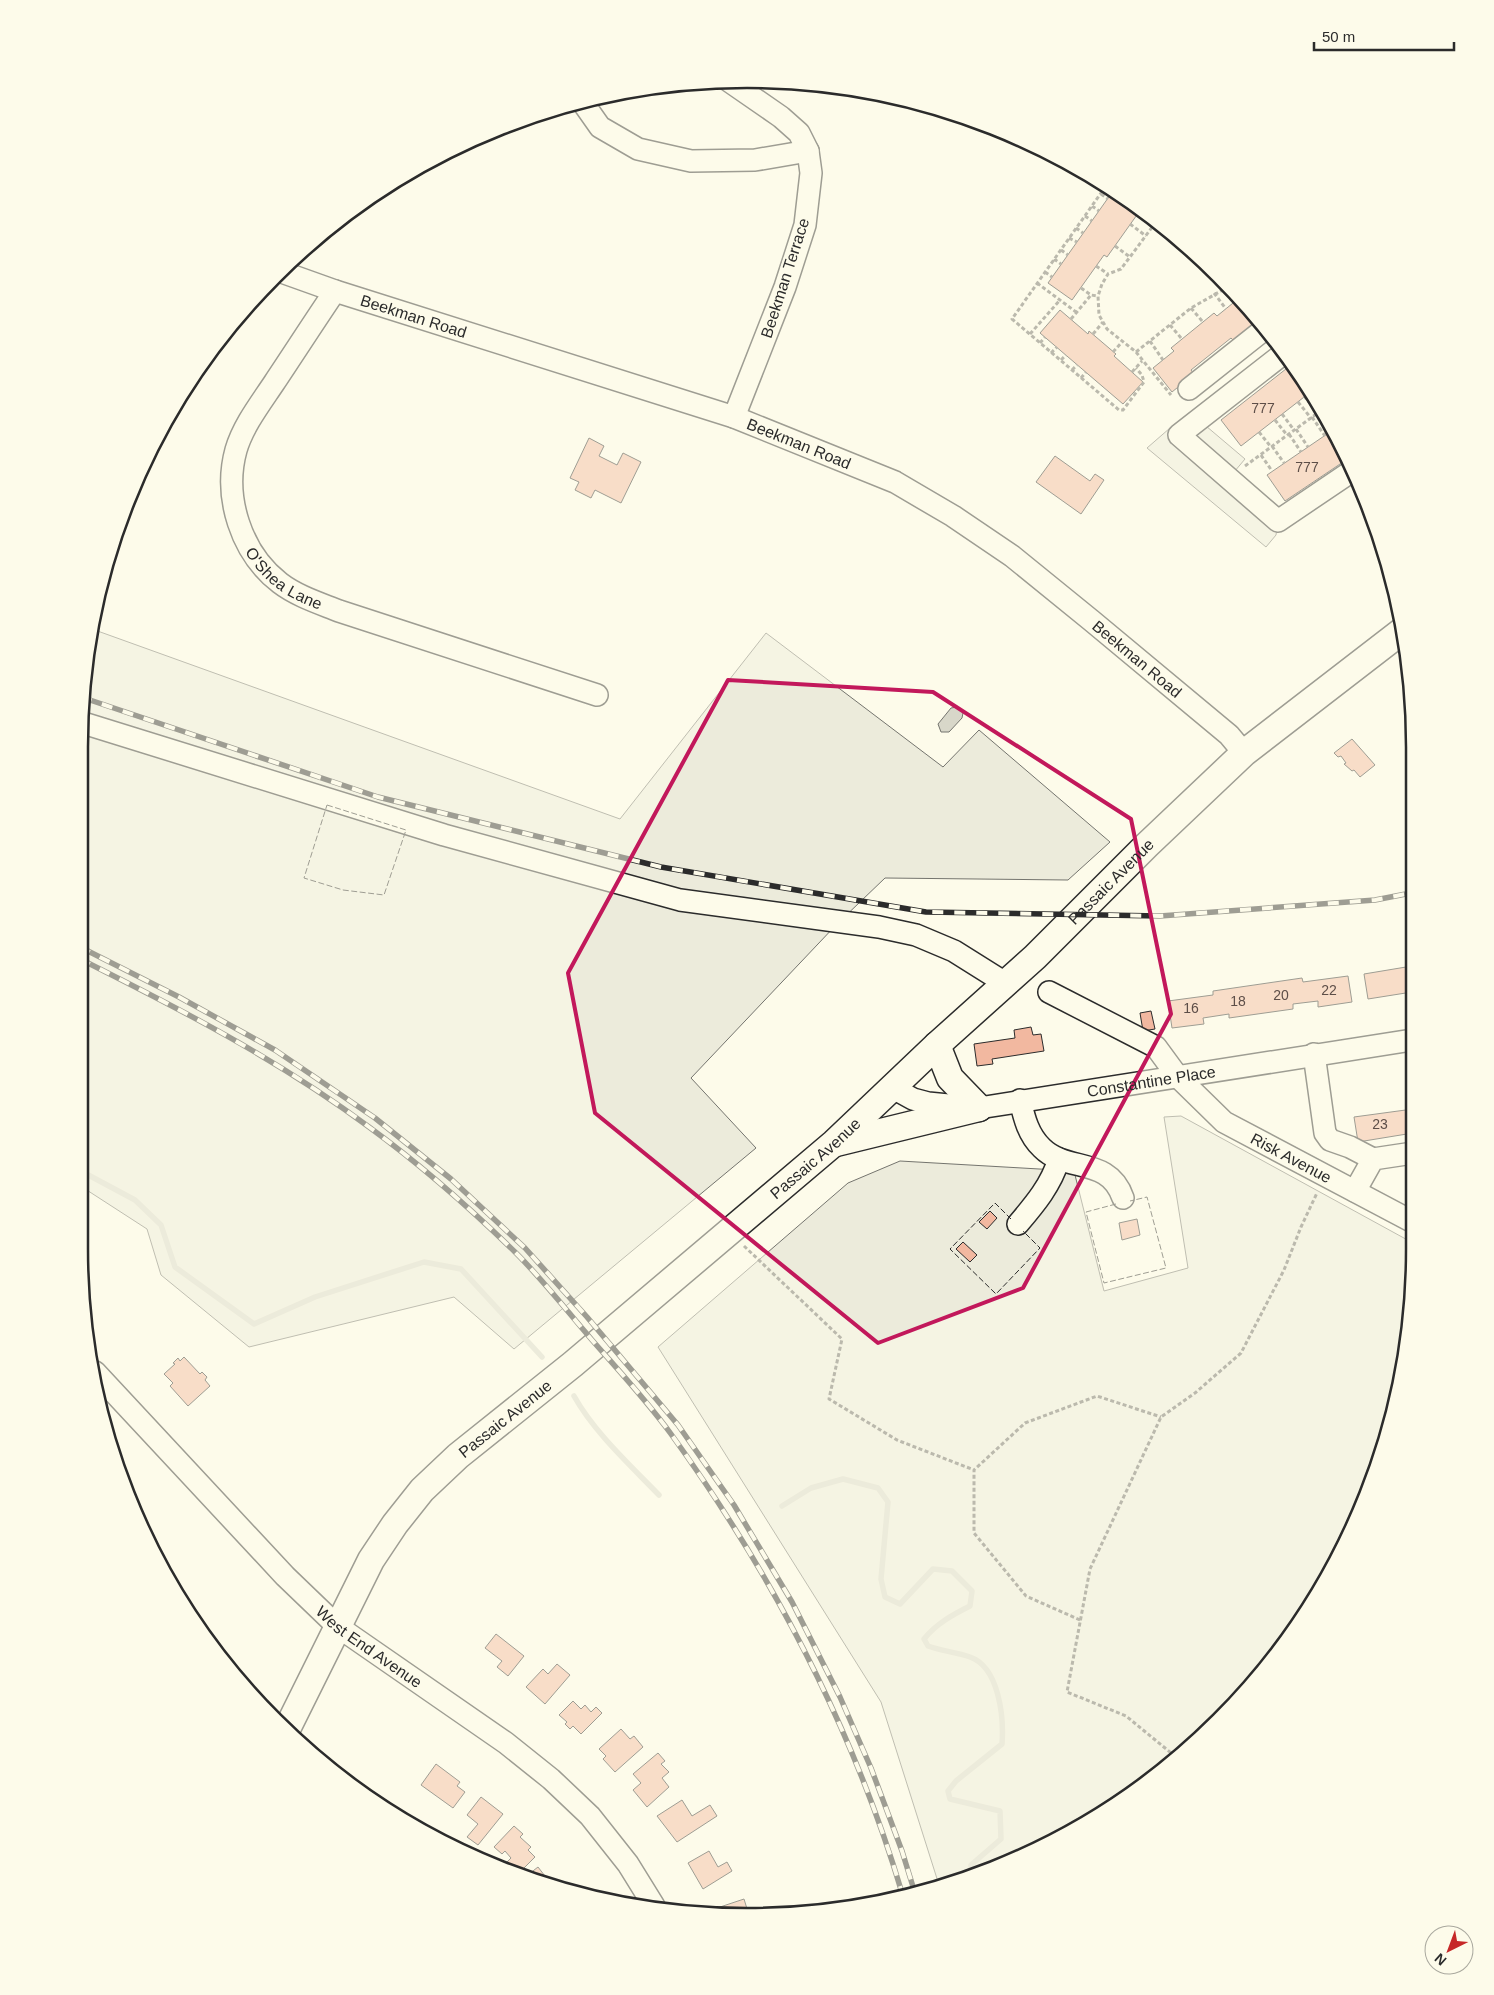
<svg xmlns="http://www.w3.org/2000/svg" width="1494" height="1995" viewBox="0 0 1494 1995" font-family="Arial,sans-serif">
<style>
.green{fill:#ecebdb;stroke:#74746e}
.parking{fill:#eceadb;stroke:#74746e}
.water{fill:#d8d7c9;stroke:#74746e}
.lines{fill:none;stroke-linecap:round;stroke-linejoin:round}
.stream{stroke:#d8d7c9;stroke-width:5.5}
.building{fill:#f2b8a0;stroke:#2b2b2b}
.minor-casing{stroke:#2b2b2b;stroke-width:24}
.major-casing{stroke:#2b2b2b;stroke-width:29}
.path{stroke:#6a6964;stroke-width:3;stroke-dasharray:4 2.5;stroke-linecap:butt}
.minor{stroke:#fdfbea;stroke-width:21}
.major{stroke:#fdfbea;stroke-width:26}
.rail-casing{stroke:#2b2b2b;stroke-width:5.5}
.rail{stroke:#fdfbea;stroke-width:4;stroke-dasharray:11;stroke-linecap:butt}
.fence{stroke:#2b2b2b;stroke-width:1;stroke-dasharray:6 2.5;stroke-linecap:butt}
.marked{fill:none;stroke:#c2185b;stroke-width:4;stroke-linejoin:round}
.labels{text-anchor:middle;dominant-baseline:central;stroke-width:4;stroke-linejoin:round;paint-order:stroke}
.number-label{font-size:14px;fill:#5d4e48}
.street-label{font-size:16px;fill:#2b2b2b;stroke:#fdfbea}
.rim{fill:none;stroke:#2b2b2b;stroke-width:2.5}
</style>
<rect width="100%" height="100%" fill="#fdfbea"/>
<path class="green" d="M92,629L620,819L766,633L943,767L979,730L1110,842L1068,880L885,878L836,925L691,1078L756,1148L514,1349L454,1297L249,1347L161,1275L147,1229L79,1185L80,704Z
M1181,1116L1413,1243L1414,1292L1392,1421L1326,1582L1249,1689L1154,1778L1043,1847L962,1881L939,1885L881,1702L658,1347L848,1183L900,1161L1074,1171L1104,1291L1188,1268L1164,1117Z"/>
<path class="parking" d="M1206,426L1245,459L1229,478L1278,521L1276,535L1266,547L1147,448L1170,428L1189,444Z"/>
<path class="water" d="M957,707L963,713L962,718L949,732H941L938,724L951,708Z"/>
<g class="lines">
<path class="stream" d="M79,1170L135,1200L161,1225L175,1267L254,1324L315,1297L424,1262L461,1269L542,1357
M574,1396C594,1432 630,1465 659,1495
M782,1506L811,1488L843,1479L878,1488L888,1502L881,1579L885,1597L900,1604L933,1569L952,1571L972,1591L970,1606C952,1615 936,1624 924,1639L928,1646C941,1651 956,1652 970,1657C999,1667 1004,1717 1002,1744L956,1781L948,1791L950,1799L1000,1811L1001,1839L971,1865V1877"/>
</g>
<path class="building" d="M1113,191L1139,212L1107,257L1104,255L1072,300L1048,283Z
M1238,299L1257,323L1234,341L1231,338L1191,370L1194,374L1172,392L1153,368L1174,351L1171,348L1214,313L1217,316Z
M1060,310L1088,334L1089,331L1116,354L1114,356L1143,382L1123,404L1040,333Z
M1291,365L1308,394L1241,446L1221,420Z
M1330,432L1346,460L1285,501L1267,475Z
M589,438L604,446L599,456L617,465L623,453L641,462L621,503L595,490L591,498L575,490L579,482L570,478Z
M1055,456L1090,481L1095,474L1104,480L1081,514L1036,482Z
M1352,739L1375,765L1360,777L1354,770L1352,771L1344,764L1346,763L1341,756L1338,757L1334,753Z
M1412,966V992L1368,999L1364,974Z
M1348,976L1352,1002L1318,1007V1001L1293,1004V1009L1229,1018V1014L1203,1018L1204,1024L1172,1028L1168,1001L1213,995V991L1302,978L1303,982Z
M1151,1011L1155,1029L1143,1031L1140,1013Z
M1031,1027L1033,1035L1041,1034L1044,1051L992,1059L993,1064L977,1066L974,1044L1015,1038L1014,1030Z
M1413,1109V1133L1358,1142L1354,1117Z
M990,1211L997,1218L987,1229L979,1222Z
M1137,1219L1140,1235L1122,1240L1119,1223Z
M963,1242L977,1255L970,1262L956,1249Z
M184,1357L200,1374L202,1372L207,1377L205,1380L210,1386L188,1406L170,1386L173,1383L164,1374L175,1364L173,1363L178,1358L180,1361Z
M496,1634L524,1656L508,1676L497,1667L502,1661L485,1648Z
M557,1664L570,1675L545,1704L526,1687L543,1669L548,1674Z
M573,1701L581,1709L585,1705L591,1712L596,1707L602,1713L581,1734L573,1726L570,1729L565,1724L567,1722L559,1715Z
M621,1729L630,1739L634,1736L643,1747L615,1772L603,1759L606,1756L599,1749Z
M658,1753L665,1761L661,1764L669,1772L662,1778L669,1787L647,1807L633,1790L641,1783L633,1774Z
M436,1764L460,1782L457,1786L465,1792L453,1808L421,1785Z
M481,1797L503,1814L478,1845L467,1837L478,1824L467,1815Z
M682,1800L692,1816L710,1805L717,1816L677,1842L657,1816Z
M514,1826L523,1834L520,1837L531,1847L528,1850L535,1857L521,1871L504,1865L511,1858L505,1851L502,1854L494,1847Z
M709,1851L718,1867L727,1862L732,1871L703,1889L688,1863Z
M538,1867L548,1880L529,1874Z
M744,1899L748,1912L721,1910L720,1907Z"/>
<g class="lines">
<g class="minor-casing">
<g id="minor">
<path d="M729,81L781,117L799,133L808,151L811,173L805,225L785,287L734,417"/>
<path d="M581,100L600,127L638,149L691,161L755,160L808,151"/>
<path id="s1" d="M279,271L335,291L734,417L895,482L953,516L1012,556L1092,621L1229,735L1244,753"/>
<path id="s2" d="M335,291C314,322 294,353 274,383C260,404 243,426 236,450C223,497 241,553 280,583C297,596 319,603 339,611L597,695"/>
<path d="M1284,353L1179,435L1278,521L1352,471"/>
<path d="M1189,389L1266,328"/>
<path d="M80,722L444,835L680,900L879,927L916,935L954,951L1005,983"/>
<path id="s3" d="M1049,992L1156,1047L1178,1077L1224,1122L1413,1222"/>
<path d="M1314,1054L1325,1133L1330,1140L1350,1147L1373,1159"/>
<path id="s4" d="M893,1088L913,1099L928,1103L979,1108L1412,1040"/>
<path d="M1020,1100C1024,1117 1028,1135 1042,1148C1067,1173 1109,1156 1123,1198"/>
<path d="M1355,1191L1373,1159L1413,1153"/>
<path d="M1018,1224C1035,1204 1051,1185 1059,1159"/>
<path id="s5" d="M95,1372L285,1576L337,1626L506,1743L551,1779L590,1816L628,1864L654,1906"/>
</g>
</g>
<g class="major-casing">
<g id="major">
<path d="M937,1045L950,1078L979,1108"/>
<path d="M836,1143L979,1108"/>
<path id="s6" d="M287,1729L371,1560L395,1524L422,1490L458,1456L573,1364L834,1143L937,1045L1035,957L1147,845L1244,753L1402,631"/>
</g>
</g>
<path class="path" d="M1106,186L1012,319L1119,410H1123L1144,382L1142,375L1136,368
M1101,194L1108,199
M1092,206L1099,211
M1085,216L1092,221
M1156,222L1121,269L1108,274L1102,284L1098,296L1099,315L1107,329L1136,352L1171,395
M1130,224L1146,236
M1076,228L1083,233
M1069,238L1077,242
M1115,246L1130,257
M1061,250L1068,255
M1054,259L1061,264
M1096,266L1108,274
M1045,272L1052,277
M1037,283L1076,312
M1081,288L1091,295L1098,296
M1214,293L1226,309
M1191,308L1203,322
M1071,319L1091,295
M1170,325L1182,339
M1030,334L1060,300
M1093,334L1103,322
M1150,341L1163,360
M1040,343L1045,337
M1113,352L1122,342
M1136,352L1191,308L1228,287
M1051,353L1057,347
M1061,360L1066,355
M1072,370L1077,365
M1132,372L1142,361
M1081,378L1086,372
M1304,396L1318,413
M1298,402L1311,418
M1282,414L1294,430
M1312,417L1325,436
M1275,420L1287,435
M1296,429L1308,447
M1259,432L1271,447
M1289,434L1301,452
M1272,446L1284,463
M1261,455L1272,471
M1245,466L1319,412
M744,1246L842,1339L829,1399L897,1440L974,1470
M1080,1620L1026,1596L974,1533V1470L1025,1423L1097,1396L1161,1417
M1176,1757L1126,1716L1067,1692L1090,1569L1161,1417L1195,1393L1241,1353L1284,1270L1301,1227L1317,1193"/>
<use href="#minor" class="minor"/>
<use href="#major" class="major"/>
<g class="rail-casing">
<path id="rail" d="M81,697L378,797L661,867L926,912L1160,916L1375,900L1411,893
M80,947L179,997L275,1050L375,1118L451,1179L525,1248L587,1317L678,1425L734,1505L792,1602L840,1697L871,1768L902,1851L914,1890
M80,959C180,1009 279,1060 369,1127C421,1165 470,1208 516,1253C543,1280 567,1311 592,1340C619,1371 647,1401 671,1434C772,1574 853,1728 902,1893"/>
</g>
<use href="#rail" class="rail"/>
<path class="fence" d="M327,805L406,830L384,895L343,890L304,878Z
M1116,1204L1086,1212L1104,1283L1166,1268L1147,1197L1130,1201
M1011,1219L995,1203L950,1249L996,1294L1040,1248L1023,1231"/>
</g>
<path d="M0 0H1494V1995H0ZM728,680L933,692L1131,819L1171,1014L1023,1288L878,1343L595,1113L568,973Z" fill="#fdfbea" fill-opacity=".55" fill-rule="evenodd"/>
<path class="marked" d="M728,680L933,692L1131,819L1171,1014L1023,1288L878,1343L595,1113L568,973Z"/>
<g class="labels">
<g class="number-label">
<text x="1263" y="408">777</text>
<text x="1307" y="467">777</text>
<text x="1329" y="990">22</text>
<text x="1281" y="995">20</text>
<text x="1238" y="1001">18</text>
<text x="1191" y="1008">16</text>
<text x="1380" y="1124">23</text>
</g>
<g class="street-label">
<text transform="translate(785 278) rotate(-72)">Beekman Terrace</text>
<text stroke="none"><textPath href="#s1" startOffset="142">Beekman Road</textPath></text>
<text stroke="none"><textPath href="#s1" startOffset="548">Beekman Road</textPath></text>
<text stroke="none"><textPath href="#s2" startOffset="336">O'Shea Lane</textPath></text>
<text stroke="none"><textPath href="#s1" startOffset="952">Beekman Road</textPath></text>
<text stroke="none"><textPath href="#s6" startOffset="1195">Passaic Avenue</textPath></text>
<text stroke="none"><textPath href="#s4" startOffset="264">Constantine Place</textPath></text>
<text stroke="none"><textPath href="#s3" startOffset="298">Risk Avenue</textPath></text>
<text stroke="none"><textPath href="#s6" startOffset="790">Passaic Avenue</textPath></text>
<text stroke="none"><textPath href="#s6" startOffset="385">Passaic Avenue</textPath></text>
<text stroke="none"><textPath href="#s5" startOffset="389">West End Avenue</textPath></text>
</g>
</g>
<path d="M0 0H1494V1995H0ZM747 88H747A659 659 0 0 1 1406 747V1249A659 659 0 0 1 747 1908H747A659 659 0 0 1 88 1249V747A659 659 0 0 1 747 88Z" fill="#fdfbea" fill-rule="evenodd"/>
<path class="rim" d="M747 88H747A659 659 0 0 1 1406 747V1249A659 659 0 0 1 747 1908H747A659 659 0 0 1 88 1249V747A659 659 0 0 1 747 88Z"/>
<g transform="translate(1449 1950) rotate(222)"><circle r="24" fill="#fdfbea" stroke="#a9a89e"/>
<path d="M0-4L9 19L0 12L-9 19Z" fill="#c62828"/>
<text y="-8" font-size="14" font-weight="bold" text-anchor="middle" fill="#2b2b2b">N</text>
</g>
<path d="M1314 42v8h140v-8" fill="none" stroke="#2b2b2b" stroke-width="2.5"/>
<text x="1322" y="42" font-size="15" fill="#2b2b2b" stroke="#fdfbea" stroke-width="4" paint-order="stroke">50 m</text>
</svg>
